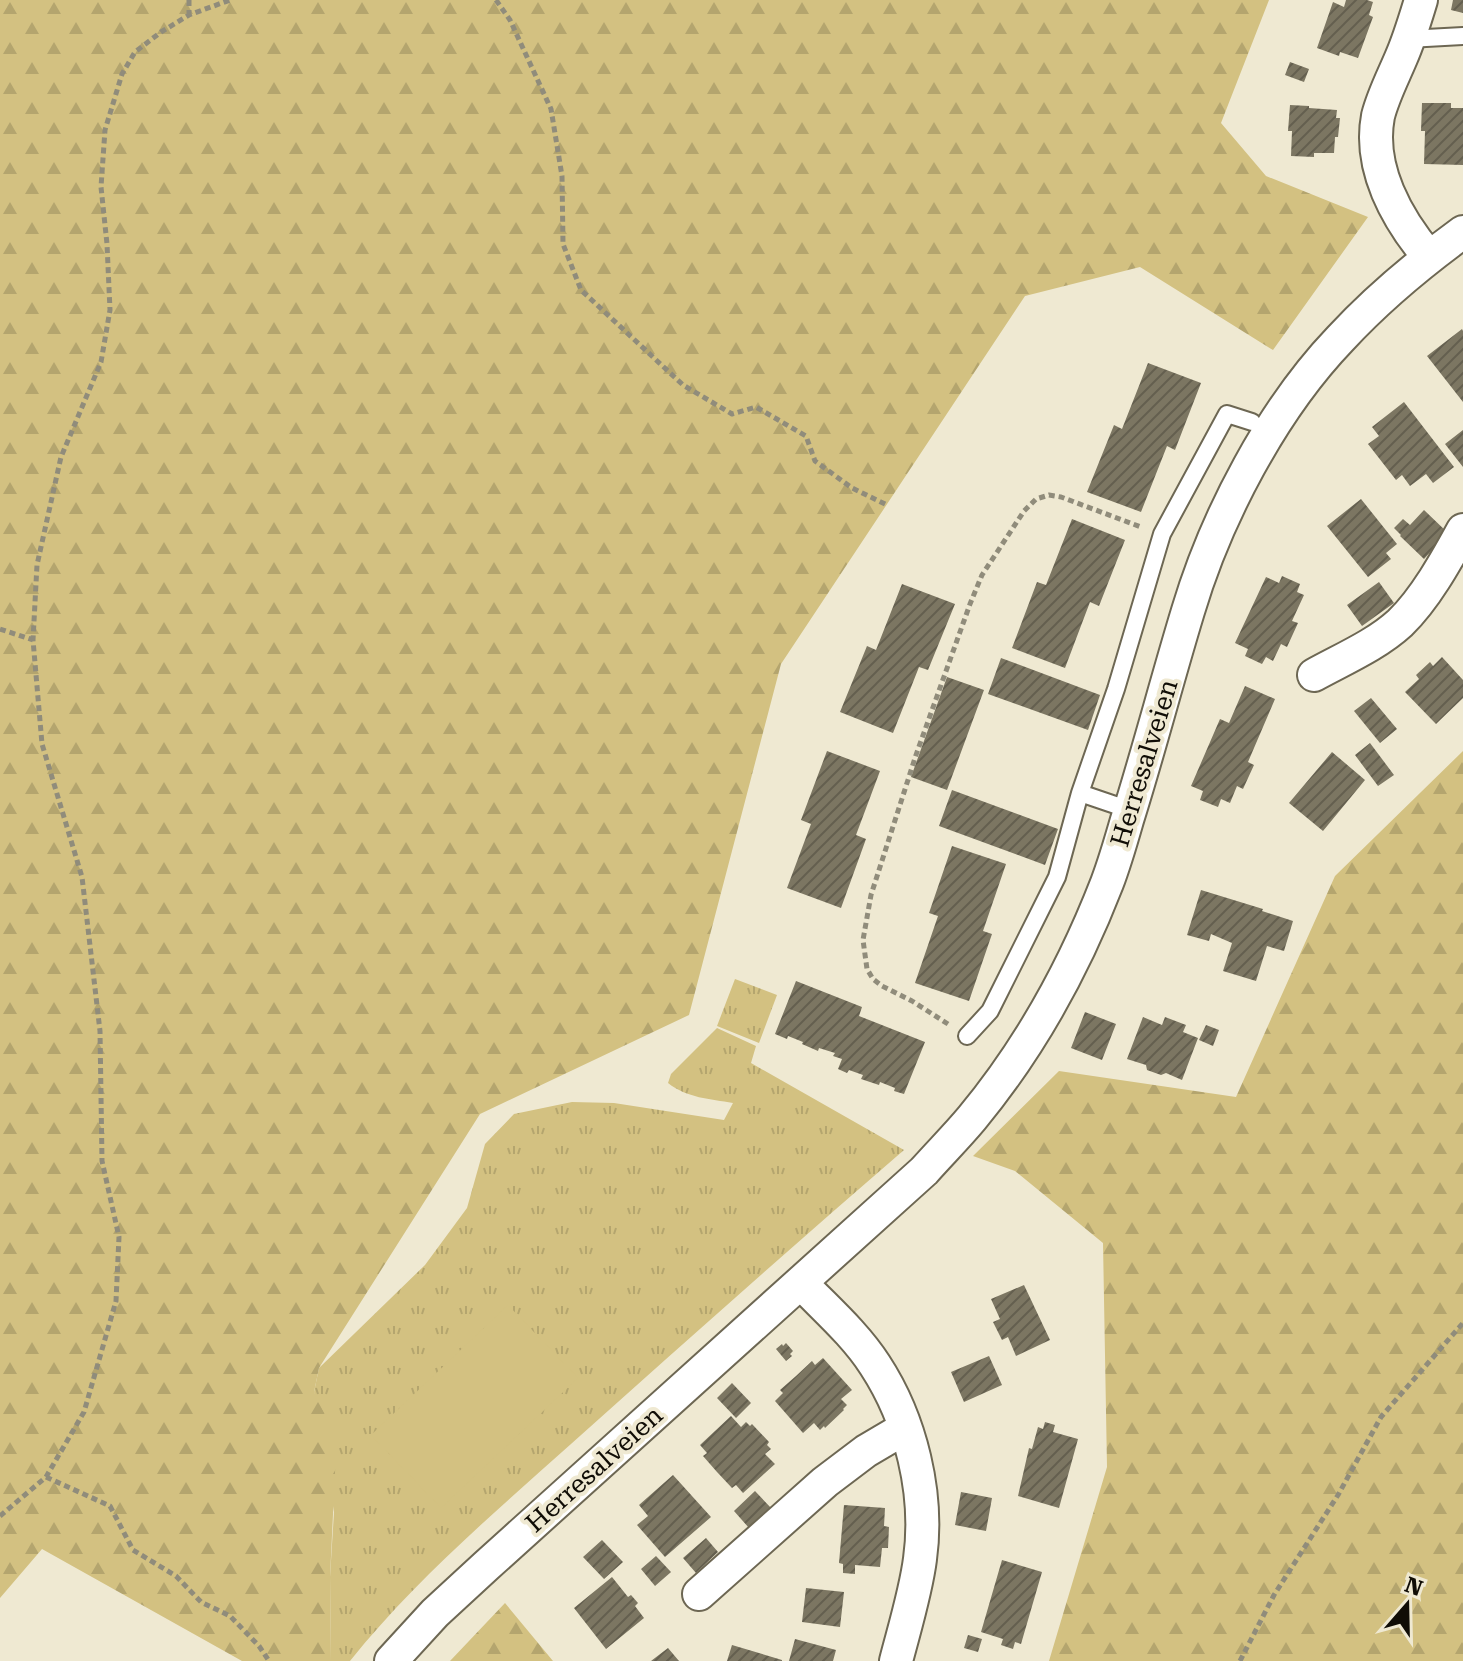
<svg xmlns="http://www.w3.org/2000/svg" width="1463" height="1661" viewBox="0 0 1463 1661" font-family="'Roboto Serif',serif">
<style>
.grass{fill:url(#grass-tufts)}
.forest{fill:url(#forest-firs)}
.pitch{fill:#d3c181}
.building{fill:url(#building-hatch)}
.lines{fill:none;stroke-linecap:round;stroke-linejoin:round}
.service-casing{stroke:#6d6753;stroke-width:20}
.minor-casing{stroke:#6d6753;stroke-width:36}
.path{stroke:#908c7b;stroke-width:5;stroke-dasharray:6 4;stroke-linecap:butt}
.service{stroke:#fff;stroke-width:16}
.minor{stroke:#fff;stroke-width:32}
.labels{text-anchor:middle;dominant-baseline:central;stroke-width:8;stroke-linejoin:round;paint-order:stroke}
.street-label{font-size:26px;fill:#100d06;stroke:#efe9d2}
</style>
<defs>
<pattern id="grass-tufts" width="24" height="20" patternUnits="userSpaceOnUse" patternTransform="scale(2)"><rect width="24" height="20" fill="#d3c181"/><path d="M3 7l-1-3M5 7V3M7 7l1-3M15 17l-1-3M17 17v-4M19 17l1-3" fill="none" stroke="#b4a56e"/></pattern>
<pattern id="forest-firs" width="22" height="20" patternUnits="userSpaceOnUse" patternTransform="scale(2)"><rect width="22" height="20" fill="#d3c181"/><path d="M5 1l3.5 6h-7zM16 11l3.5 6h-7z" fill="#b4a56e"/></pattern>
<pattern id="building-hatch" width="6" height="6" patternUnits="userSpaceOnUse" patternTransform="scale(2)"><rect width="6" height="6" fill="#7c7662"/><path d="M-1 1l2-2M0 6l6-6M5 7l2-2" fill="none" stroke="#645f4f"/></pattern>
</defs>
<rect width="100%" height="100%" fill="#efe9d2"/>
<path class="grass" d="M735,979L777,995L759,1043L717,1026Z
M717,1028L756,1046L751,1063L904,1150C792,1247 681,1345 571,1444C494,1513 415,1580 350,1661H331L330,1577L334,1512L314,1392L319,1368L425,1265L467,1208L485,1144L514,1114L572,1102L614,1103L724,1120L733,1103C710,1099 687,1098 668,1083L671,1074Z"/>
<path class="forest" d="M0,0H1269L1221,123L1266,176L1368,217L1273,350L1140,267L1025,296L781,664L689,1015L480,1114L319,1368L314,1392L330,1425L336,1452L330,1577L331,1661H242L42,1549L0,1598Z
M1463,751V1661H1049L1107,1467L1103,1243L1015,1171L973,1156L1059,1071L1236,1097L1335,876Z
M505,1603L553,1661H450Z"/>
<path class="pitch" d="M508,1305L578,1378L441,1508L371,1435Z"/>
<path class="building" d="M1346,0H1367L1373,2L1369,15L1373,17L1358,58L1340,52L1339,56L1317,48L1333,2L1344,7Z
M1453,0H1463V13L1451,10Z
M1290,62L1309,69L1304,82L1285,75Z
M1422,103H1451V108H1463V165L1424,164L1425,131H1421Z
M1290,105L1309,106V108L1337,110L1336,118H1340L1338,137H1335L1334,153H1314V157L1291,156L1292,131H1288Z
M1462,329L1463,331V402L1427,356Z
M1148,363L1201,383L1175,450L1167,446L1141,512L1087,492L1114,425L1122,429Z
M1404,402L1454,467L1433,483L1426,474L1410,486L1402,475L1396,480L1368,444L1379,436L1372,427Z
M1463,430V467L1445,444Z
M1361,499L1397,544L1386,553L1391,559L1368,577L1327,526Z
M1424,510L1448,533L1424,559L1400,536L1401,535L1394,528L1403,519L1410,525Z
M1072,519L1125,540L1099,606L1090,602L1065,668L1012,648L1037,582L1046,585Z
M1282,576L1300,584L1297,592L1304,595L1292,621L1298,623L1287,647L1281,644L1273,661L1266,657L1262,664L1245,656L1248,649L1235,643L1266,577L1279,583Z
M1379,582L1394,603L1362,626L1347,605Z
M902,584L955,604L928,670L919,667L893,733L840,712L867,646L876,650Z
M1442,657L1463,680V698L1436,724L1405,692L1419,679L1416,675L1430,662L1433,666Z
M1001,658L1100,695L1088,730L988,694Z
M947,677L984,690L947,790L911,777Z
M1245,686L1275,699L1248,762L1254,765L1243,789L1237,786L1230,803L1221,799L1218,807L1200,800L1203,791L1191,786L1220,719L1229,723Z
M1371,698L1397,729L1380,743L1354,711Z
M1370,743L1394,775L1378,786L1355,755Z
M827,751L880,771L856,835L866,839L841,908L787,888L811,824L801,820Z
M1332,752L1365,780L1323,831L1289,803Z
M952,790L1058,829L1045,865L939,826Z
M952,846L1006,864L983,931L992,934L969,1001L915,983L938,916L929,913Z
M1201,890L1263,909L1262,911L1293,921L1284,951L1267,946L1256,981L1223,971L1232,943L1211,934L1209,941L1187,935Z
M796,981L862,1007L859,1016L925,1042L904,1094L894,1091L895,1088L880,1082L879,1085L861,1079L863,1075L849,1070L847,1073L838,1069L842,1059L833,1056L835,1053L819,1048L818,1051L802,1044L803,1042L788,1036L787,1039L775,1034Z
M1085,1012L1116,1024L1102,1060L1071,1048Z
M1143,1017L1162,1025L1165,1017L1186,1025L1183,1032L1198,1038L1182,1080L1166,1073L1161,1075L1147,1070L1146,1065L1127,1059Z
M1206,1025L1219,1030L1213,1046L1199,1040Z
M1024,1285L1050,1340L1016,1356L1008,1337L1002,1340L993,1322L1000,1319L991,1299Z
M786,1343L793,1351L790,1354L792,1356L786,1361L776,1349L782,1344L783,1346Z
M989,1356L1002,1385L964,1402L951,1372Z
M823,1358L852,1390L841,1399L847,1405L843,1409L844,1410L825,1428L824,1426L820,1430L814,1423L803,1433L775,1401L783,1393L780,1390L796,1376L812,1361L815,1365Z
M732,1383L751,1403L736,1418L717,1398Z
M731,1416L741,1427L746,1422L750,1426L752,1424L769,1442L767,1445L771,1449L765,1454L775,1464L743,1493L736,1485L732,1488L717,1472L703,1456L707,1453L700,1445Z
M1045,1422L1055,1425L1053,1432L1078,1439L1059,1508L1018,1496L1029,1448L1032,1449L1038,1427L1043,1429Z
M673,1475L711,1517L665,1557L637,1525L648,1516L639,1505Z
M755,1491L771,1508L749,1528L734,1511Z
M961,1492L992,1498L986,1531L955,1525Z
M844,1505L885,1508L884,1526L889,1527L888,1548H882L880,1567L855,1565V1574L843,1573V1564L839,1563Z
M706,1538L718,1552L696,1573L683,1558Z
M602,1540L623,1562L604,1579L583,1557Z
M656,1556L671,1572L655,1586L641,1569Z
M1002,1560L1042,1572L1021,1644L1015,1642L1013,1649L1001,1645L1003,1639L981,1632Z
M612,1577L628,1597L631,1595L638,1603L635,1606L644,1618L606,1649L574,1608Z
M806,1588L844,1592L840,1627L802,1622Z
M968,1635L982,1639L978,1652L964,1648Z
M795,1639L836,1650L833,1661H789Z
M732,1645L782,1660V1661H727Z
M668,1648L679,1661H651Z"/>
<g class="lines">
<g class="service-casing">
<path id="service" d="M1408,39L1463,36
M1130,810L1080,793L1116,689L1162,534L1227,414L1252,422
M967,1036L990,1011L1057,877L1080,793"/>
</g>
<g class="minor-casing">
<path id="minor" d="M1421,0C1415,20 1409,40 1401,58C1393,77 1383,96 1378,116C1368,168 1397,219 1429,257
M1314,675C1343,659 1376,645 1400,623C1425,599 1446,561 1463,530
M801,1283C826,1309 855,1334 875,1365C911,1420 929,1494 920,1559C916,1591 904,1630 896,1661
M699,1594L825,1482L866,1451L905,1428
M391,1661L435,1613L486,1566L924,1171C940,1153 957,1136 972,1118C1030,1048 1074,968 1107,883C1115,862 1121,841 1127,820C1149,750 1167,680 1188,611C1216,517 1272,410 1340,339C1377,299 1419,264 1463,232"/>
</g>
<path class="path" d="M189,0V15
M496,0L510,20L551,109L562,176L563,244L581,290L683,385L732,414L756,407L806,436L815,461L852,488L887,505
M0,629L33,640
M948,1024L912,1001L882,986L873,979L867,969L863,940L871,895L916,755L970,604L982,575L1024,511L1036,499L1049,495L1061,497L1141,527
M46,1477L110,1506L133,1550L176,1576L201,1602L230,1616L259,1646L269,1661
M0,1516L46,1477L84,1412L116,1301L119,1237L102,1161L100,1031L82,877L42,744L33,640L37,565L61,457L101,362L110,310L107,244L101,187L105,130L122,74L135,52L161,32L189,15L230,0
M1240,1661L1274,1595L1338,1495L1381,1417L1463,1323"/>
<use href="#service" class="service"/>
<use href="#minor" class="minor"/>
</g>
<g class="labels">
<g class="street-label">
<text transform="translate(1144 763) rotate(-73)">Herresalveien</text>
<text transform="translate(594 1469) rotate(-42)">Herresalveien</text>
</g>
</g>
<g transform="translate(1407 1605) rotate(20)" stroke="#efe9d2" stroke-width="6" paint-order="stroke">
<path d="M0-6L14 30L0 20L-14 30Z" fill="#100d06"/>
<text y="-12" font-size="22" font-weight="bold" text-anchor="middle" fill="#100d06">N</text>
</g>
</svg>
